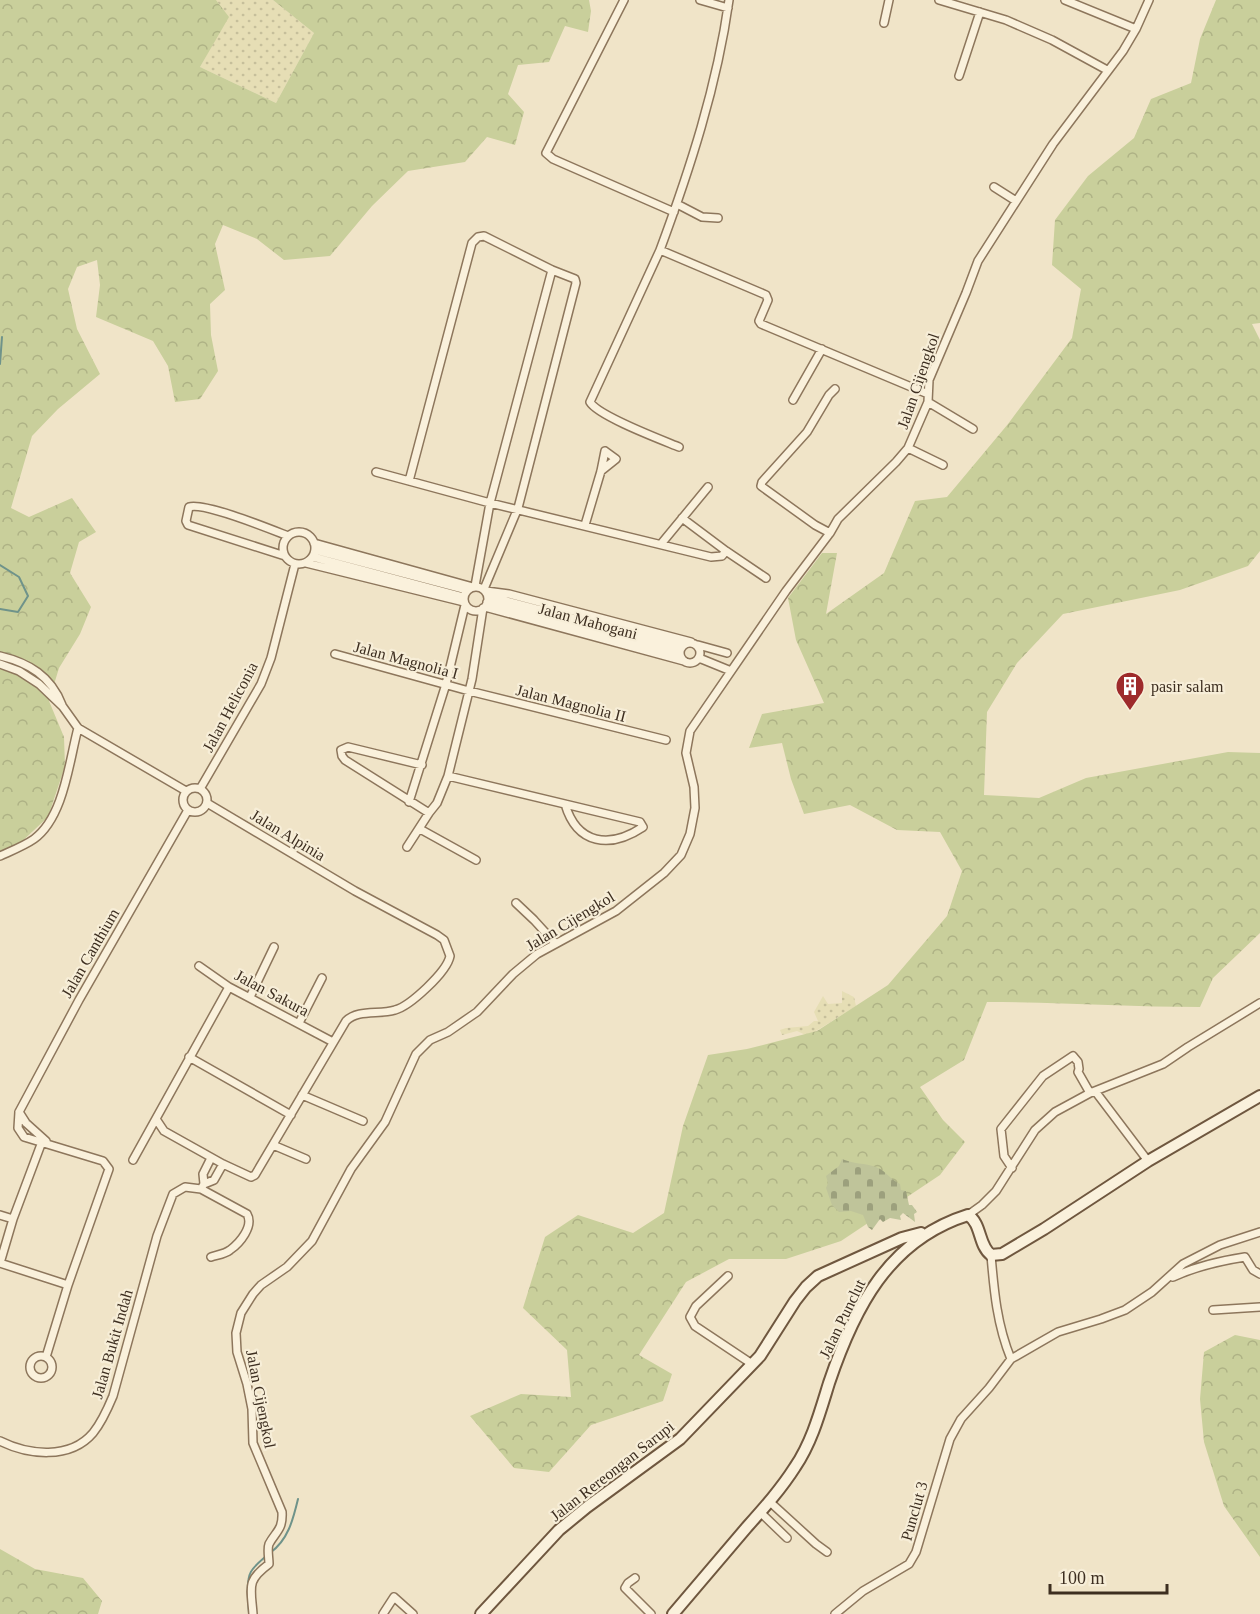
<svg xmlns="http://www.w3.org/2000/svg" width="1260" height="1614" viewBox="0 0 1260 1614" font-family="'Times New Roman',serif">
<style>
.farmland{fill:url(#farmland-dots)}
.forest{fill:url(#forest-crowns)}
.cemetery{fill:url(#cemetery-stones)}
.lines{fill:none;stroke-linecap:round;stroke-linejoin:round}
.stream{stroke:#6f938a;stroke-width:2}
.street-casing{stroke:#8d765c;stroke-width:10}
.secondary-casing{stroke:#6f573f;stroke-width:14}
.street{stroke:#faf1dc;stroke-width:7}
.secondary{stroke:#faf1dc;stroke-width:10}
.labels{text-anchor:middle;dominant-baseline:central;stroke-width:4.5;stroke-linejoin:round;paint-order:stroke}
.street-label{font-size:16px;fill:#3d2e20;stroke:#f7eed8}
.poi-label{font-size:16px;fill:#3d2e20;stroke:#f7eed8;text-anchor:start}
</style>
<defs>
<pattern id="farmland-dots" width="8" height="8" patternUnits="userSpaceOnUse" patternTransform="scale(1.5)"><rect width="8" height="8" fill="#e6deb5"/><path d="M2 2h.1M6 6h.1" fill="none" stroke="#c6bf9b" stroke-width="1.8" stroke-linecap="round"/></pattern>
<pattern id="forest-crowns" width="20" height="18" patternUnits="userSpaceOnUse" patternTransform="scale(1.5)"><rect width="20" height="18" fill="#c9cf9b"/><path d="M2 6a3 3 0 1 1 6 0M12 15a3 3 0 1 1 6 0" fill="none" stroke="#aeb285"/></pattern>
<pattern id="cemetery-stones" width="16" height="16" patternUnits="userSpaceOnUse" patternTransform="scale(1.5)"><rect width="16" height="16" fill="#bfc49a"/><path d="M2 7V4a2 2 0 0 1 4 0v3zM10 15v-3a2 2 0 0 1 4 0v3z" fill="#9ca07d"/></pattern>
</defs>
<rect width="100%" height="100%" fill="#f0e4c8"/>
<path class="farmland" d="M216,0H273L314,33L276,103L200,67L228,17Z
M842,991L854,997L856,1006L808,1036L797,1031L782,1035L780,1030L786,1028L808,1026L814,1021H818L814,1012L823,996L828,1004L842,1003Z"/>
<path class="forest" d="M0,0H216L229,17L200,67L276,103L314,33L273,0H589L591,11L588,32L565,26L549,62L518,65L508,94L524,112L515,145L487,137L465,162L408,171L372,206L330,256L284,260L257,239L223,225L215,244L225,290L210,304L211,335L218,371L200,399L175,402L168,366L153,341L96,317L100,285L97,260L77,267L68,289L77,329L100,374L58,409L32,436L11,508L29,517L72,498L96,532L79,542L70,573L91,607L80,634L59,668L49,701L64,737L65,766L48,817L17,846L0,853Z
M1216,0H1260V323L1252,324L1260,340V551L1248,566L1180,590L1063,614L1017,663L987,712L984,795L1039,798L1086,778L1228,752L1260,753V933L1213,978L1200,1007C1129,1007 1059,1002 987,1002L964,1060L920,1087L943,1120L965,1142L940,1175L841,1241L786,1259H729L686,1282L639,1355L672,1374L663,1401L591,1425L549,1472L514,1468L470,1416L521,1394L571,1397L567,1350L523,1308L545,1237L578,1215L633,1233L664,1213L683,1126L708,1055L747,1049L817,1031L888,985L947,916L962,871L940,832L897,830L850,805L804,814L791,779L782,743L749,748L762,714L824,703L796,640L788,598L822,553H837L826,614L884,573L915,501L947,497L1008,424L1072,338L1081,289L1052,265L1055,220L1088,176L1134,138L1151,99L1191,83L1200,39Z
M1235,1335L1260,1340V1557L1224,1506L1204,1442L1200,1399L1204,1352Z
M0,1549L35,1569L83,1578L102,1601L98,1614H0Z"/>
<path class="cemetery" d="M842,1159C853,1164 865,1163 876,1167C885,1170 891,1180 900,1184L901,1190L906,1191L909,1205H912L917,1212L914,1214L915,1222L903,1213L900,1216L901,1220L890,1218L883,1222L880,1219L872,1230L868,1227L863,1215L851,1211L839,1212L832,1205L826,1188L828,1183L826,1176L839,1166Z"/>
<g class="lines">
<path class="stream" d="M0,364L2,337
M0,565L19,577L28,596L18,612L0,609
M270,1553C288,1540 293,1520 298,1499
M248,1592C247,1573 251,1569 265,1557
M248,1598L249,1614"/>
<g class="street-casing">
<path id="street" d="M624,0L546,153L553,159L674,212
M700,0L728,8
M729,0C717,86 690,169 660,250L766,295L768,300L759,321L761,324L928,394
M939,0L1006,20L1052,40L1107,70
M1065,0L1136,29
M884,23L889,0
M959,76L980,12
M994,187L1016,201
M677,204L702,217L718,218
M660,250L590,402C598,416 662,440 679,447
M793,400L822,349
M928,402L973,429
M908,448L943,465
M376,472L490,503L711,557L722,556L726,551L766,578
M409,481L472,243L478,237L484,236L552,270L575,279L576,283L518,508L484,589
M682,518L726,551
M585,525L601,471L605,451L616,459L601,471
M283 548a16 16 0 1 1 32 0a16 16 0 1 1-32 0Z
M830,533L815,525L761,486L762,482L807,432L829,395L835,389
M314,543L473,587
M661,544L708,487
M315,550L467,590
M285,556L188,525L186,521L189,507C204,502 270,529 288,536
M313,557L463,597
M306,563L464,602
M475,586L490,503L552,270
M464 599a12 12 0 1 1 24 0a12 12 0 1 1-24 0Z
M486,591L509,594L691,642
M488,596L682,647
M487,602L680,654
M485,607L684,661
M680 653a10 10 0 1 1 20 0a10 10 0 1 1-20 0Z
M698,645L727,653
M335,654L469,691L666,740
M0,656C29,663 51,676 62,705
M699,658L731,671
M0,664L19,671L39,684L63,707L78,728L186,791
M422,765L348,747L341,750L342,756L345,760L429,813L437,803L448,776L472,679L483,608
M448,776L640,822L643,827C610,849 577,845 565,804
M183 800a12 12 0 1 1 24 0a12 12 0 1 1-24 0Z
M200,789L261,684L271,658L295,564
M409,802L446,684L465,605
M420,829L476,860
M407,847L429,813
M0,856C11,851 24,846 34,839C64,817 69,762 78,728
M516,903L534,920L555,943
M199,966L229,987L333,1042
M250,997L274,947
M299,1023L322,978
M189,1057L291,1115
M1095,1091L1148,1161
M302,1095L363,1121
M19,1112L26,1123L46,1141
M156,1119L164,1131L223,1164L251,1177L255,1175L346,1021C358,1009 379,1015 395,1010C410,1006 447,972 450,956L444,940L437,935L355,891L207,803
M273,1145L306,1159
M133,1160L229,987
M1012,1168L1004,1156L1001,1129L1043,1076L1073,1056L1078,1062L1079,1069L1078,1072L1090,1093
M204,1184L214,1180L223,1164
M201,1189L204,1184L203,1174L211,1158
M0,1215L13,1219
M968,1215L982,1205L996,1191L1035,1130L1055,1112L1090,1093L1163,1064L1188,1047L1260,1003
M991,1255C994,1291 997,1325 1011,1359
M0,1263L13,1219L43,1139
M0,1263L68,1285
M728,1276L696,1306L690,1317L695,1326L752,1364
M1173,1277C1197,1266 1219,1261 1245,1257L1253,1270L1260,1274
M1213,1310L1260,1307
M30 1367a11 11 0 1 1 22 0a11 11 0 1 1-22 0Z
M46,1357L68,1285L109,1169L103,1161L24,1137L18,1128L19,1112L79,1000L188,810
M0,1441C28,1455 70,1460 93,1433C102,1422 108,1408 113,1396L157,1236L173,1194L185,1187L201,1189L247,1214C254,1226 240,1243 230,1250C225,1254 217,1255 211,1257
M770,1502L816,1544L827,1552
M760,1512L787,1538
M635,1578L628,1583L625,1588L651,1614
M253,1614C251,1587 246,1581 269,1564C269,1558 267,1549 269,1544C276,1531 283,1530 282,1512L253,1443L252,1409L247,1384L237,1352L236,1333L241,1313L253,1294L261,1285L287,1267L312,1241L351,1169L385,1122L416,1054L430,1040L448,1032L477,1012L513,974L537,954L616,911L664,873L681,855L690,834L695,808L694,787L686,753L690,731L786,591L830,533L838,519L896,462L908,448L928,402L929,380L966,293L978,261L1053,144L1123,51L1136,29L1149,0
M383,1614L394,1597L413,1614
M835,1614L863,1591L909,1564L916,1552L950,1439L961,1419L989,1388L1011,1359L1058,1332L1101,1319L1125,1310L1152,1292L1183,1264L1220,1245L1260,1232"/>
</g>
<g class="secondary-casing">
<path id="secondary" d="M481,1614L559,1530L587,1507L680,1439L760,1356L795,1301L806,1287L818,1276L902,1238L921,1233
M673,1614C698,1585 722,1556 747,1527C764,1508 781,1489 795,1467C812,1442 820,1412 829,1383C854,1309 888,1240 968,1215C982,1224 978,1245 991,1255L1002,1254L1044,1229L1148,1161L1260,1096"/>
</g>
<use href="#street" class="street"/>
<use href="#secondary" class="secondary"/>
</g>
<defs>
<g id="building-pin" transform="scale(1.5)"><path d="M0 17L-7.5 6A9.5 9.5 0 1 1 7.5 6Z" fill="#9e2a2b" stroke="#f7eed8"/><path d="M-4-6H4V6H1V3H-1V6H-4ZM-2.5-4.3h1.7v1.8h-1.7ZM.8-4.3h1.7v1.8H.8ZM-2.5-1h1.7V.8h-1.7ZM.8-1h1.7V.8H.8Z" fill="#fff"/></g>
</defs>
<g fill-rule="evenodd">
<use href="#building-pin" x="1130" y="686"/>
</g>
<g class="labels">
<g class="street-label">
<text transform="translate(918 381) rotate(-71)">Jalan Cijengkol</text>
<text transform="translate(588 621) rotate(15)">Jalan Mahogani</text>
<text transform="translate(406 660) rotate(15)">Jalan Magnolia I</text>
<text transform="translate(571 703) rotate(14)">Jalan Magnolia II</text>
<text transform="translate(230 707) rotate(-62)">Jalan Heliconia</text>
<text transform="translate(288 835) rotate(31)">Jalan Alpinia</text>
<text transform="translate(570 921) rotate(-31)">Jalan Cijengkol</text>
<text transform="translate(90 953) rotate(-60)">Jalan Canthium</text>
<text transform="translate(272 993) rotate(28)">Jalan Sakura</text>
<text transform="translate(842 1319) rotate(-64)">Jalan Punclut</text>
<text transform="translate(112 1344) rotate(-74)">Jalan Bukit Indah</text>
<text transform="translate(261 1399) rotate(79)">Jalan Cijengkol</text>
<text transform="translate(612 1471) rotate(-38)">Jalan Rereongan Sarupi</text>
<text transform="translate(914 1511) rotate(-74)">Punclut 3</text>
</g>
<g class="poi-label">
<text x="1151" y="686">pasir salam</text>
</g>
</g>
<path d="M1050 1584v9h117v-9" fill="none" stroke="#3d2e20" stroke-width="3"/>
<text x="1059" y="1584" font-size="18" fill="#3d2e20" stroke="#f7eed8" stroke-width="4.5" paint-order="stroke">100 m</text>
</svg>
